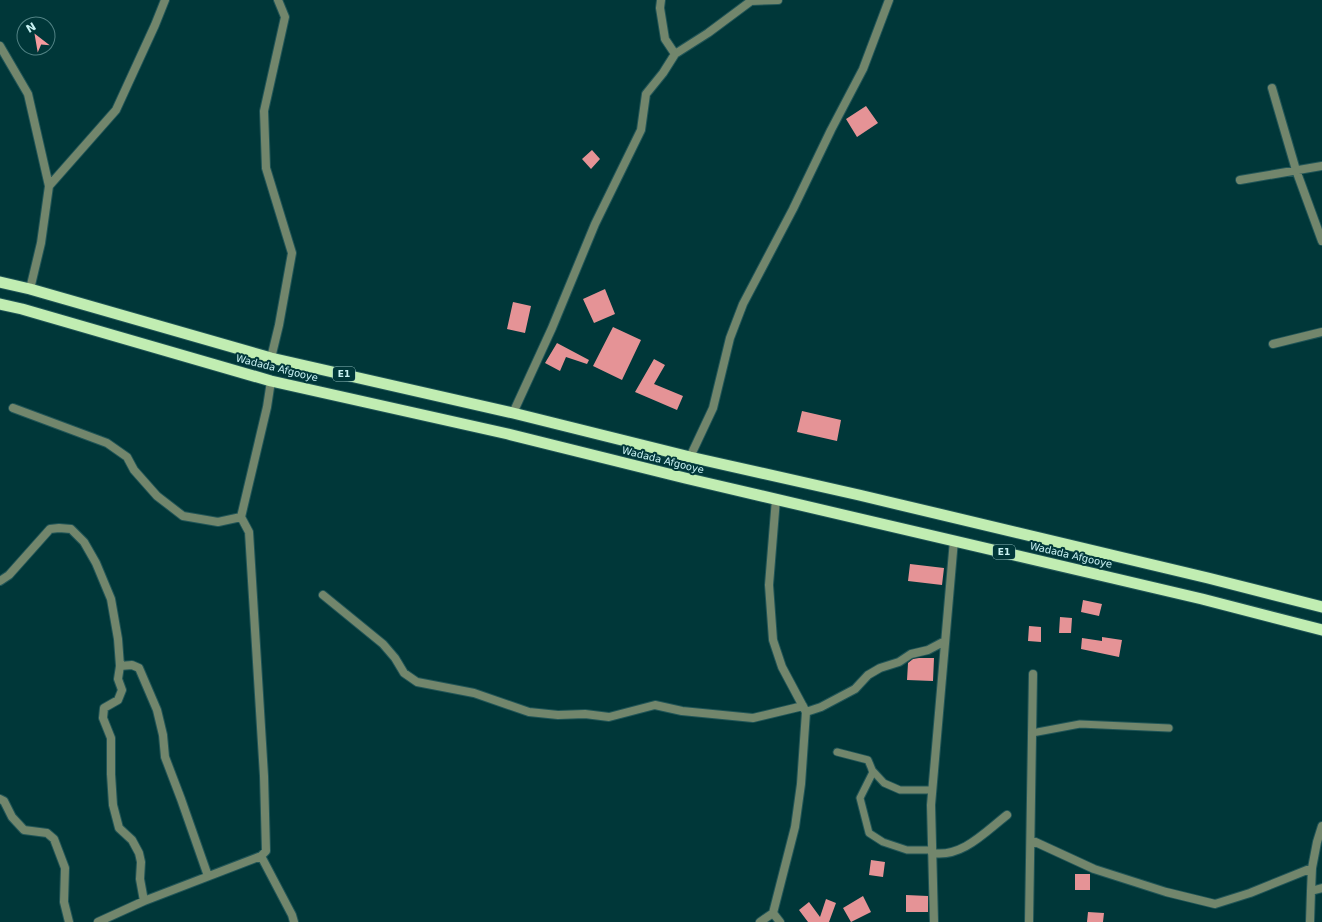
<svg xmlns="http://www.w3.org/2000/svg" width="1322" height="922" viewBox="0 0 1322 922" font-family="'DejaVu Sans',sans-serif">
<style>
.building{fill:#e59396}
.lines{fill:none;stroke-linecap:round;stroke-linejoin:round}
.service-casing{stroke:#205557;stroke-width:9}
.minor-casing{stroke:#205557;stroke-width:10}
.trunk-casing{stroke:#205557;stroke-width:13}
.service{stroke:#72866c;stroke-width:7}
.minor{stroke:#72866c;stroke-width:8}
.trunk{stroke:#c1edb2;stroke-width:11}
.labels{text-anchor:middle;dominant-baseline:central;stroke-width:4;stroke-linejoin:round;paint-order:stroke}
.shield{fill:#003739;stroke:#8dbbbc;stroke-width:1}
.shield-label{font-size:9px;font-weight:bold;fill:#c9f3f4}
.street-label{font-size:10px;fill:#c9f3f4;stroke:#003739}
</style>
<rect width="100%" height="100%" fill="#003739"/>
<path class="building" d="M866,106L878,123L857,137L846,119Z
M592,150L600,159L591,169L582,159Z
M605,289L615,314L594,323L583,299Z
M513,302L531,306L525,333L507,329Z
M613,327L641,340L622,380L593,366Z
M557,343L589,360L587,364L566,357L560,371L545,363Z
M654,359L665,365L654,384L683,396L677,410L635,392Z
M802,411L841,420L837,441L797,432Z
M910,564L944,568L942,585L908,581Z
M1083,600L1102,604L1099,616L1081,612Z
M1060,617L1072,618L1071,633H1059Z
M1029,626L1041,627V642L1028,641Z
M1102,637L1122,640L1119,657L1081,649L1082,638L1102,641Z
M919,658H934L933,681L907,680L908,663L913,659Z
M871,860L885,862L883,877L869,875Z
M1075,874H1090V890H1075Z
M906,895L928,896V912H906Z
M863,896L871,912L851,922L843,908Z
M826,899L836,903L829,922H808L799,910L809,902L820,917Z
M1088,912L1104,913L1103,922H1087Z"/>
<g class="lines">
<g class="service-casing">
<path id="service" d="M1032,733L1080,724L1169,728
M837,752L868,760L873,772L860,798L869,833L883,842L907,850H932
M872,770L884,783L900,790H932"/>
</g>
<g class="minor-casing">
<path id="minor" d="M661,0L660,8L665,39L675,54
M0,46L28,94L49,186
M1272,88L1296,170L1322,241
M1240,180L1322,166
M30,289L41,243L49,186L116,110L155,25L165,0
M1273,344L1322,332
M271,358L279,325L292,253L266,168L264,111L285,17L278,0
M13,408L107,443L127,457L134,470L157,496L183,516L218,522L241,517
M513,413L552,328L595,224L641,130L646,94L663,73L675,54L708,33L751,1L778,0
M690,457L713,408L730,338L743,304L793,209L831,130L863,69L889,0
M0,581L9,575L50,529L59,528L71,529L84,542L96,563L111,599L118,639L120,666L118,679L122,690L118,700L104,708L103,718L111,738V774L113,805L119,828L132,840L139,853L141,862L140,879L144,901
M323,595L383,644L395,658L404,673L417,682L474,693L529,712L558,715L585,714L609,717L655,705L682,711L753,718L803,706
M120,666L132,665L139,668L157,710L163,735L165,757L181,799L208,876
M806,712L821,707L855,689L868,675L880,668L899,662L911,654L928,650L945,641
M0,799L4,801L12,817L24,830L47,833L54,839L65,868L64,902L69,922
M1031,840L1094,869L1166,892L1215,904L1250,893L1312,868L1317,842L1322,826
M932,853C962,858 985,832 1007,815
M261,856L292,915L294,922
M1311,891L1312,868
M773,913L780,922
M98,922L144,901L261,856L266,851L264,776L249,532L241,517L267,407L271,381
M760,922L773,913L795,827L801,784L806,712L782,667L773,640L769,585L776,499
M934,922L931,805L954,540
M1029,922L1033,674
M1310,922L1311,891L1322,888"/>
</g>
<g class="trunk-casing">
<path id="trunk" d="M0,282L30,289L271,358L513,413L690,457L859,495L1208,578L1322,607
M0,304L22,309L271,381L508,434L685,478L1202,599L1322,630"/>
</g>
<use href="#service" class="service"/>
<use href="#minor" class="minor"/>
<use href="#trunk" class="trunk"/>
</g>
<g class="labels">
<g class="shield">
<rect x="333" y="367" width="22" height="14" rx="3"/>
<rect x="993" y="545" width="22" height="14" rx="3"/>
</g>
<g class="shield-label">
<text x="344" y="374">E1</text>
<text x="1004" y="552">E1</text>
</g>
<g class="street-label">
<text transform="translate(277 368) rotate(14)">Wadada Afgooye</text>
<text transform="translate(663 460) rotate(14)">Wadada Afgooye</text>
<text transform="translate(1071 555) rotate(13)">Wadada Afgooye</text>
</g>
</g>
<g transform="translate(36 36) rotate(329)"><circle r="19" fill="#003739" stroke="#508284"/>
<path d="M0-3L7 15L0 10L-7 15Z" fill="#f59b9e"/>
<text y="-6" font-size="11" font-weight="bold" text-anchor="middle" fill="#c9f3f4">N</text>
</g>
</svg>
